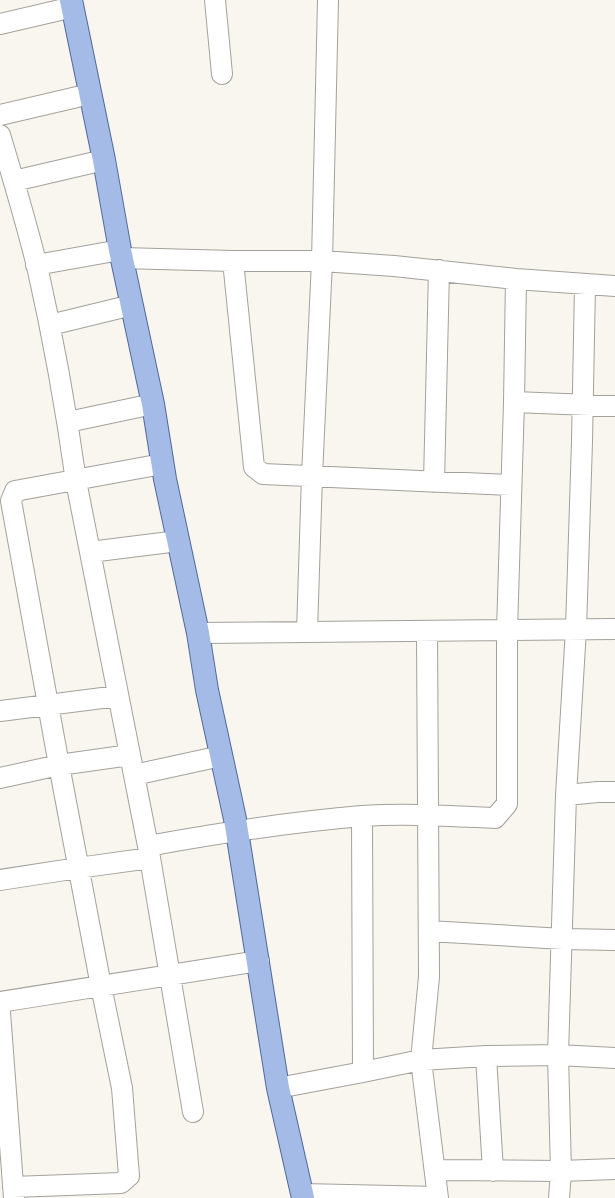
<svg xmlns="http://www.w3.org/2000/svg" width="615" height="1198" viewBox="0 0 615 1198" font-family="'PT Sans',sans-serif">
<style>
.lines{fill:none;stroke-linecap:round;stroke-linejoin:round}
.minor-casing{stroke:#a3a19b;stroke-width:22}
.major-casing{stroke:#506998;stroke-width:24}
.minor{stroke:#fff;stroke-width:20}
.major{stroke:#a4bbe8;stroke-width:22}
</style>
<rect width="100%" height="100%" fill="#f9f6f0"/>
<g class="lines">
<g class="minor-casing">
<path id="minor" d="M215,0L222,74
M0,24L73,7
M0,115L90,94
M0,135C13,178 26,222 37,266C53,337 66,409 76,481L148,846L193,1112
M14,181L104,160
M122,258L233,261H322L394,266L516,279L615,286
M233,261L254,467L263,474L511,485
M36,265L120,250
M50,325L132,305
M514,402L615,406
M68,422L153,404
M434,482L439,270
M90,552L178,541
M307,632L312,476L322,261L328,0
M427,632L429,977L421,1060L438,1198
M198,633L615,629
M0,711L118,696
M134,775L221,756
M0,778L59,765L130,755
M566,795L598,792H615
M362,816L363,1072
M148,846C219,833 290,822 362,816C406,813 451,816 495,818L507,804V631L514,402L516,279
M0,880L78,868L150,858
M429,931L563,939L615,940
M0,1002L259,961
M0,1012L14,1198
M486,1056L493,1171
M278,1088L363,1072L421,1060L486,1056L558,1055L615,1058
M435,1170L561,1171L615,1169
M13,1187L121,1183L129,1176L122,1088L101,986L59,765L11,501L15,491L162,464
M302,1194L438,1197
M559,1198L561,1171L558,1055L566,795L576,629L582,442L585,285"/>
</g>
<g class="major-casing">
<path id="major" d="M71,0L104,160L120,250L153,404L165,479L198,633L207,690L235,819L278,1088L303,1198"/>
</g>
<use href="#minor" class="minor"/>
<use href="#major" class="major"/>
</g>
</svg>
